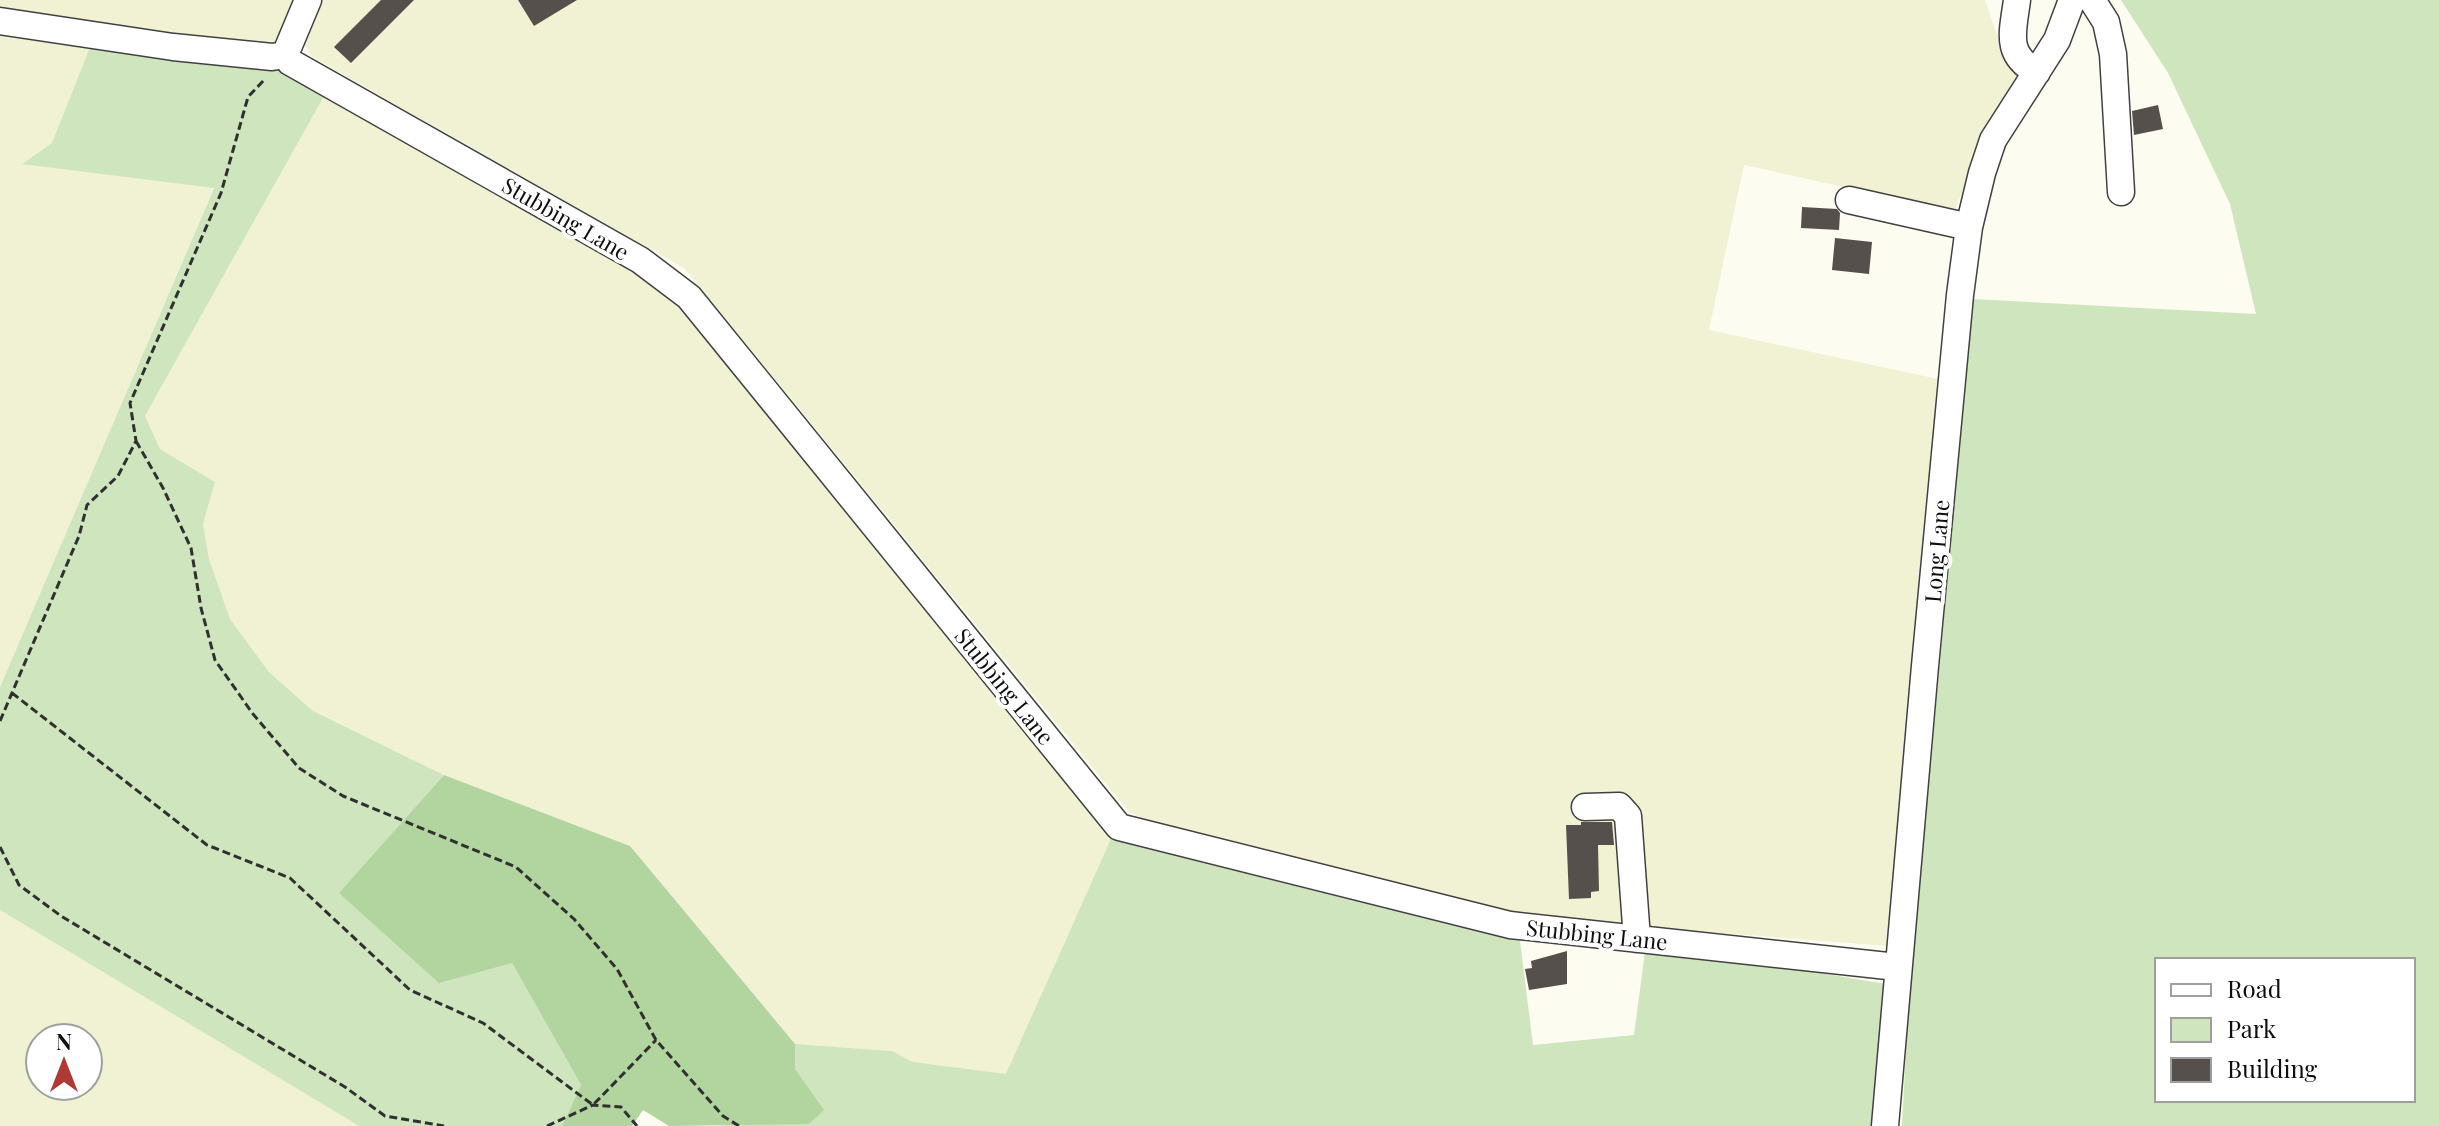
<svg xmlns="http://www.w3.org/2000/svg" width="2439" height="1126" viewBox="0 0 2439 1126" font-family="'Playfair Display',serif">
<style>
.farmland{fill:#f1f1d3;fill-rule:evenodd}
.green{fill:#cfe5be;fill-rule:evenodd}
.forest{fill:#b2d49f}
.building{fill:#56504c}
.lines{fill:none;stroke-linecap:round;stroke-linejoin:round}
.minor-casing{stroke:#414141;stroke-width:29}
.path{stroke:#303030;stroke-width:3;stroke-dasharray:8 4;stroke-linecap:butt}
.minor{stroke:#fff;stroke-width:26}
.labels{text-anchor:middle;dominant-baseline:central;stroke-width:8;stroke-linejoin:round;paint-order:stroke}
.street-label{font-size:22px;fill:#0e0e0e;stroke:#fff}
</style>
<rect width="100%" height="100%" fill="#fdfcf1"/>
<path class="farmland" d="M0,0H299L280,44L272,50L92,42L52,143L23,163L214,187L0,687Z
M322,0H1985L2004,55L2023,72L1982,142L1954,212L1744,165L1709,330L1938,379L1887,946L1645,927L1513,914L1161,827L1129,812L684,268L312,57L304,44Z
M328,89L648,275L675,299L1114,832L1006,1075L913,1062L892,1051L795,1044L630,846L444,775L313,711L269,672L230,619L209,559L203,524L215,482L160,449L145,416Z
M0,910L359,1126H0ZM40,1038H88V1086H40Z"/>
<path class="green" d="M2121,0H2439V1126H1902L1908,1011L1973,299L2256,314L2230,204L2168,73ZM2157,960H2413V1100H2157Z
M92,42L276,67L328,89L145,416L160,449L215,482L203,524L209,559L230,619L269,672L313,711L444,775L339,894L512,963L581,1085L562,1126H359L0,910V687L214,188L22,164L52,143Z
M1114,832L1519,933L1533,1045L1634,1035L1646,944L1886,984L1875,1126H721L823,1111L795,1069V1044L892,1051L913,1062L1006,1074Z"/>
<path class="forest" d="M444,775L630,846L795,1044V1069L824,1110L809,1124L669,1126L643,1110L632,1126H562L581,1085L512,963L439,983L339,893Z"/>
<path class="building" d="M381,0H414L351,63L334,47Z
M518,0H577L534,26Z
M2158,105L2163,129L2134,135L2132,111Z
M1802,207L1837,209L1840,213L1839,230L1801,228Z
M1835,238L1872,242L1869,274L1832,270Z
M1581,822H1612L1614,845H1598L1599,891L1591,892V898L1569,899L1566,825H1581Z
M1567,951V984L1529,990L1525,969L1532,968L1531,961Z"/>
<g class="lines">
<g class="minor-casing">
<path id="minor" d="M2017,0C2013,32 2004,54 2037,72
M2092,0L2106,22L2113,54L2121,192
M0,21L173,47L272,57L285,55
M285,55L290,62L640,260L689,297L1119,827L1510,925L1897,967
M285,55L308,0
M1849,200L1969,227
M1585,807L1619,806L1628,816L1637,939
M1885,1126L1925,666L1960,295L1969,227L1982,173L1993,140L2057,40L2072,0"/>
</g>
<path class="path" d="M136,441L163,488L191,548L201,608L215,660L253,714L299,768L343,796L516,867L574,919L617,969L656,1040L723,1116L739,1126
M12,693L207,845L290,878L410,990L483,1023L593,1105L656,1040
M0,721L79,536L87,505L118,476L136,441L130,403L221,193L248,97L265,79
M0,847L19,885L61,916L345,1087L385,1116L444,1126
M547,1126L593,1105L621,1107L637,1126"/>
<use href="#minor" class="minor"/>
</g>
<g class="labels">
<g class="street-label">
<text transform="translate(566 218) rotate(30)">Stubbing Lane</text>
<text transform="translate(1936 551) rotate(-85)">Long Lane</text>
<text transform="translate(1005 686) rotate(51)">Stubbing Lane</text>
<text transform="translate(1597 934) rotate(6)">Stubbing Lane</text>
</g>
</g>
<rect x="2155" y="958" width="260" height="144" fill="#ffffff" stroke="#9f9f9f" stroke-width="2"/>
<rect x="2171" y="984" width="40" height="12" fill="#ffffff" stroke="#9f9f9f" stroke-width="2"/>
<text x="2227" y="998" font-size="24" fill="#0e0e0e">Road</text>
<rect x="2171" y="1018" width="40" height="24" fill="#cfe5be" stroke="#9f9f9f" stroke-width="2"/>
<text x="2227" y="1038" font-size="24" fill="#0e0e0e">Park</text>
<rect x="2171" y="1058" width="40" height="24" fill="#56504c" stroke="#9f9f9f" stroke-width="2"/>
<text x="2227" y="1078" font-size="24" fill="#0e0e0e">Building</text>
<g transform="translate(64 1062)"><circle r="38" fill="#ffffff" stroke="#9f9f9f" stroke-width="2"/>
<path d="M0-6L14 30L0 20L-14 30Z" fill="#b03935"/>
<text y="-12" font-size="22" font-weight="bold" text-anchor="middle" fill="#0e0e0e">N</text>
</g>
</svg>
